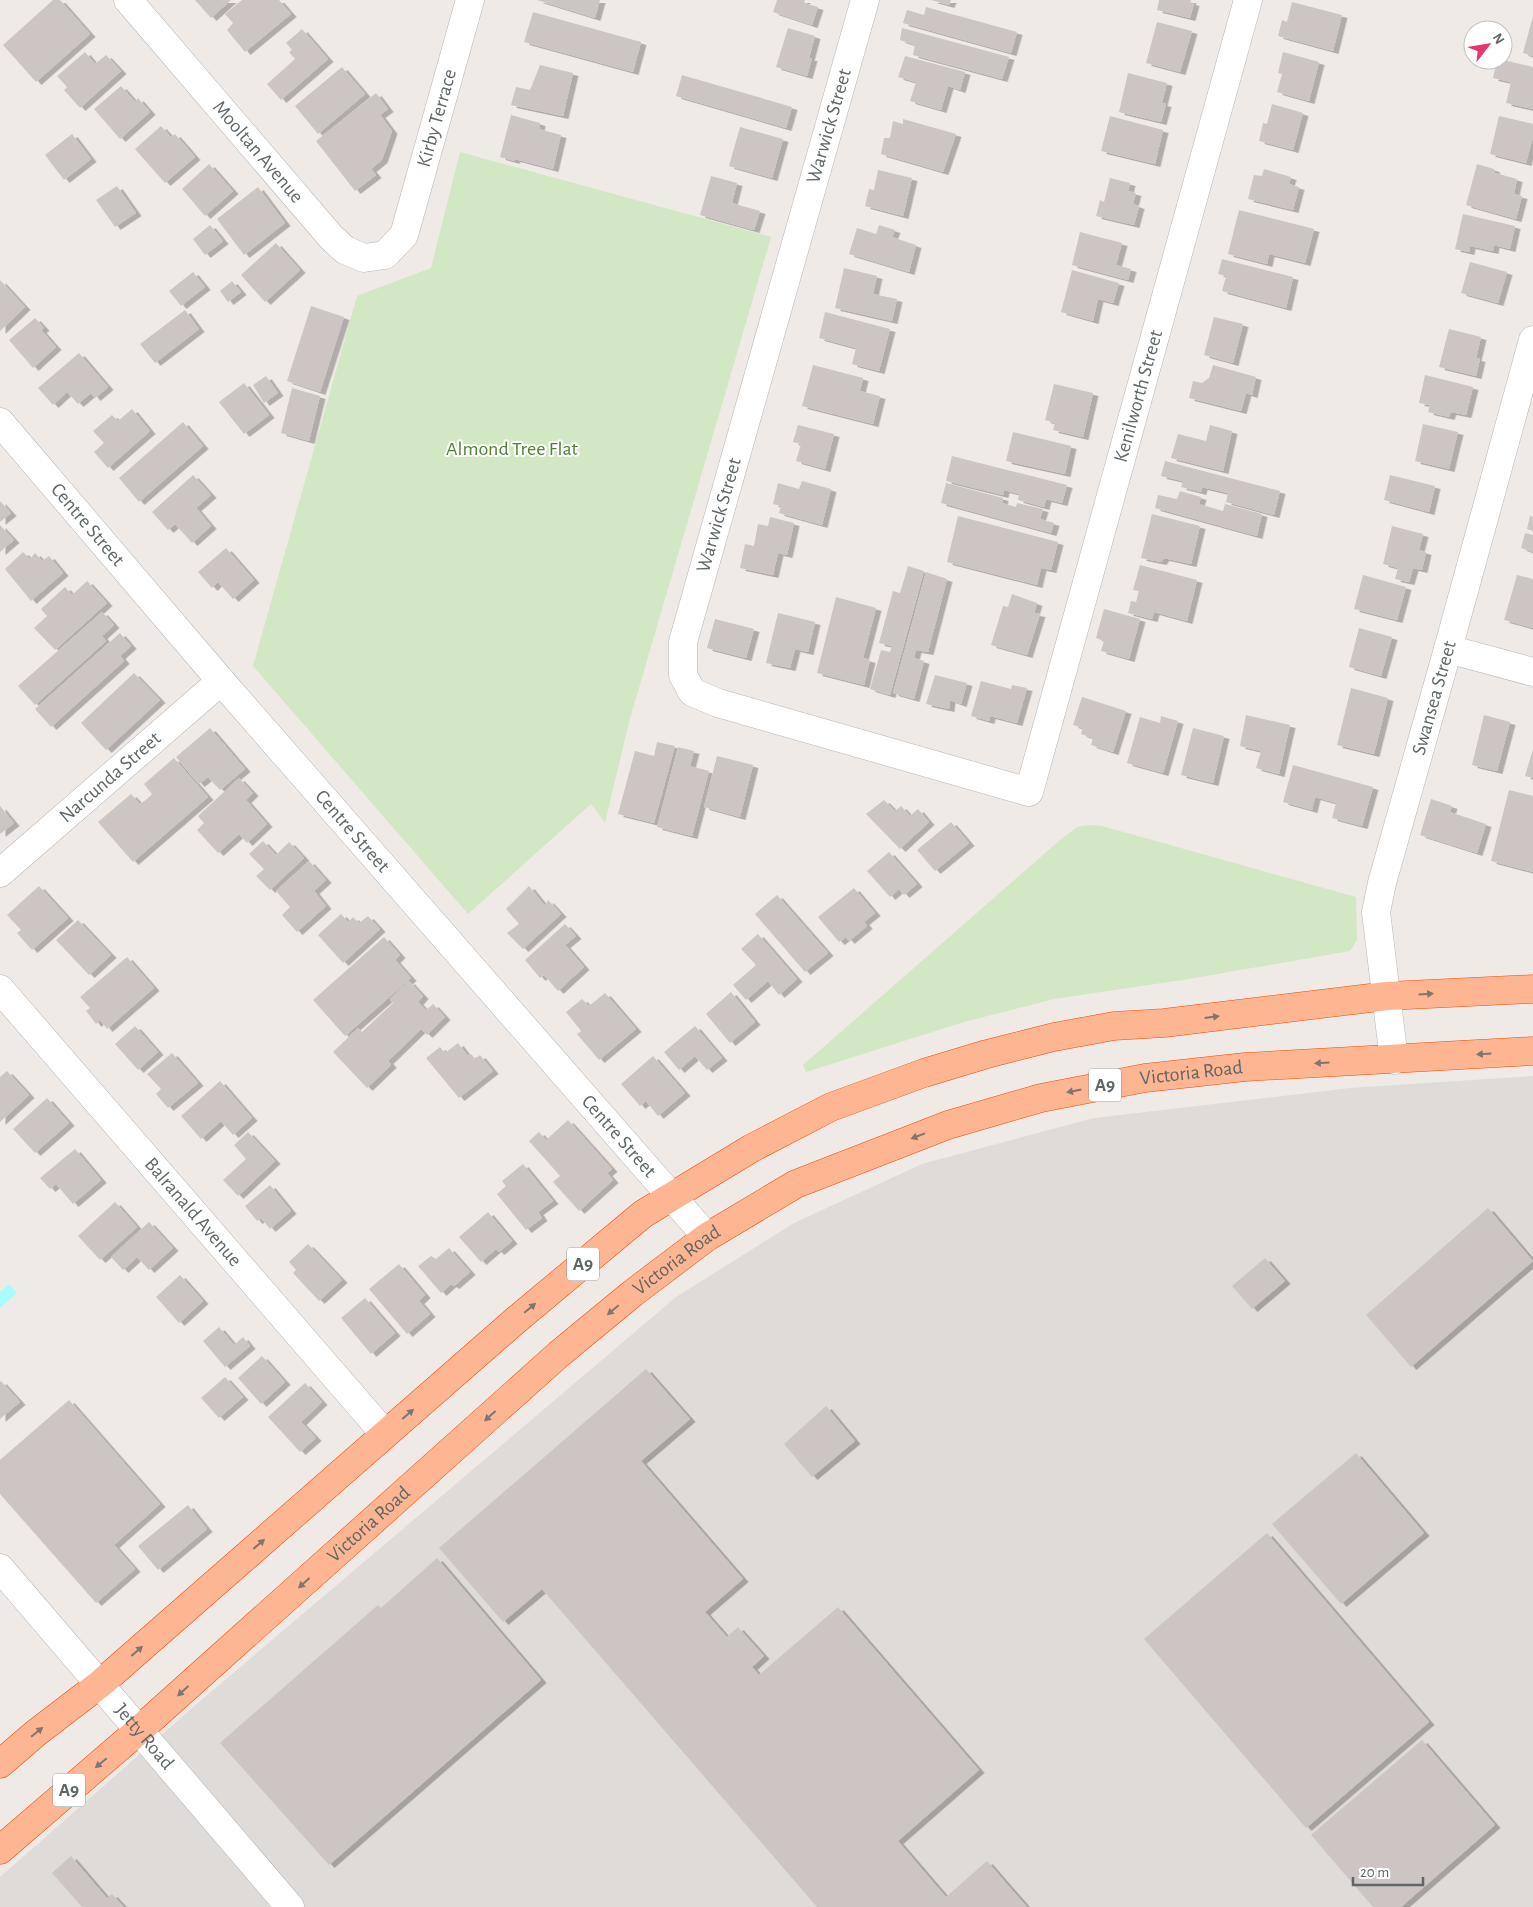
<svg xmlns="http://www.w3.org/2000/svg" width="1533" height="1907" viewBox="0 0 1533 1907" font-family="'Alegreya Sans',sans-serif">
<style>
.industrial{fill:#dfdbd9}
.green{fill:#d2e7c4}
.water{fill:#a8fcff}
.building{fill:#ccc5c4;filter:url(#shadow)}
.lines{fill:none;stroke-linecap:round;stroke-linejoin:round}
.minor-casing{stroke:#b2b7b9;stroke-width:29}
.highway-casing{stroke:#f64701;stroke-width:29}
.minor{stroke:#fff;stroke-width:28}
.highway{stroke:#fdb691;stroke-width:28}
.oneway{fill:#7e766f}
.labels{text-anchor:middle;dominant-baseline:central;stroke-width:4;stroke-linejoin:round;paint-order:stroke}
.shield{fill:#fff;stroke:#8e9495;stroke-width:1}
.shield-label{font-size:19px;font-weight:bold;fill:#5e6667}
.street-label{font-size:20px;fill:#5e6667;stroke:#fff}
.park-label{font-size:20px;fill:#4f8034;stroke:#fff}
</style>
<defs>
<filter id="shadow"><feDropShadow dx="5.5" dy="3" stdDeviation="0" flood-color="#0004"/></filter>
</defs>
<rect width="100%" height="100%" fill="#f0eae7"/>
<path class="industrial" d="M1533,1076V1907H0V1877L192,1708L676,1297L794,1223L922,1164L1094,1118L1350,1088Z"/>
<path class="green" d="M460,152L771,237L629,722L605,823L591,804L468,914L253,666L357,296L431,268Z
M1090,825L1102,826L1356,897L1357,940L1350,951L1189,979L1054,999L964,1022L806,1072L803,1065L1060,840L1077,827Z"/>
<path class="water" d="M9,1284L17,1293L0,1308V1292Z"/>
<path class="building" d="M53,0H60L90,34L36,82L3,45Z
M195,0H231L211,18Z
M242,0H279L291,14L245,52L227,30L233,23L225,14Z
M537,0H600L595,18Z
M777,0H805L804,3L818,7L812,25L773,12Z
M931,0H951L949,5Z
M1159,0H1191L1190,2L1194,3L1190,18L1157,10Z
M1292,2L1342,15L1333,51L1278,36L1282,20L1287,22Z
M926,7L1017,32L1011,53L903,23L907,10L924,15Z
M533,12L641,42L633,72L524,42Z
M1533,16V56L1523,53Z
M1157,22L1192,31L1180,72L1146,63Z
M788,28L815,36L809,58H812L807,76L776,67Z
M902,28L1009,57L1002,79L913,55L915,45L900,40Z
M302,29L328,59L281,100L267,84L295,59L289,52L292,50L286,43Z
M85,52L95,64L106,55L121,71L80,108L64,90L67,87L57,76Z
M1283,52L1319,62L1309,101L1277,92L1282,74L1278,73Z
M905,56L965,72L960,90L948,86L941,110L910,101L916,82L898,77Z
M1497,60H1503L1533,67V109L1506,103L1511,82L1493,78Z
M540,65L573,73L563,116L511,105L516,87L530,90Z
M342,67L365,94L318,134L295,106Z
M1128,73L1167,83L1162,103L1166,104L1161,122L1119,112Z
M682,75L792,107L786,128L676,96Z
M121,86L135,102L138,98L150,112L120,139L94,109Z
M376,93L388,109L380,115L392,131L382,160L371,169L376,175L355,191L316,141Z
M1272,104L1303,113L1293,150L1259,141L1263,123L1267,124Z
M511,115L540,123L539,129L561,135L553,169L515,159L514,161L500,157Z
M1110,116L1163,130L1155,164L1101,151Z
M1499,116L1533,124V137L1526,163L1490,154Z
M903,119L956,134L943,172L881,154L884,138H890L893,121L903,124Z
M161,126L171,137L175,134L195,157L165,183L135,149Z
M740,127L783,139L772,178L729,166Z
M72,134L91,159L64,180L45,155Z
M209,164L233,191L205,216L182,189Z
M1477,164L1494,169L1495,173L1517,179L1514,194L1522,196L1516,219L1466,205Z
M1264,169L1291,177L1289,184L1299,187L1293,210L1248,199L1254,175L1262,176Z
M878,170L912,178L903,216L865,206L869,189L874,190Z
M711,176L737,183L732,203L760,211L754,230L700,215Z
M1110,178L1130,183L1128,191L1136,193L1133,204L1139,206L1134,225L1096,216L1100,200L1104,202Z
M117,186L136,213L115,227L96,200Z
M258,187L285,223L244,255L217,219Z
M1239,210L1314,229L1305,263L1269,254L1267,264L1228,254Z
M1463,214L1515,226L1510,249L1494,245L1493,251L1470,246L1469,252L1455,249Z
M210,225L223,241L205,255L193,239Z
M879,225L895,230L892,237L916,245L909,272L849,254L857,228L876,234Z
M1080,232L1122,243L1116,265L1131,269L1128,280L1072,265Z
M276,243L300,270L265,302L241,275Z
M1222,259L1293,277L1286,308L1222,291L1226,276L1218,274Z
M1470,262L1507,272L1498,303L1461,293Z
M844,268L877,276L873,294L897,299L892,321L835,308Z
M1072,270L1119,283L1113,303L1098,299L1093,321L1061,312Z
M193,272L205,287L181,306L169,291Z
M0,280L25,307L0,331Z
M232,281L241,292L228,302L220,291Z
M311,306L344,317L320,392L287,381Z
M185,310L199,329L155,363L140,344Z
M825,312L890,329L879,371L852,364L856,348L819,338Z
M1214,317L1243,324L1233,363L1204,355Z
M35,318L44,328L41,330L56,347L33,368L9,340Z
M1449,329L1481,337L1476,358L1480,359L1476,376L1439,367Z
M79,353L108,387L95,398L91,393L78,404L67,392L53,405L38,388Z
M813,365L863,378L860,391L880,396L873,424L802,406Z
M1213,365L1256,377L1252,395L1246,393L1241,411L1189,398L1193,381L1202,383L1209,378Z
M1425,375L1473,387L1466,415L1451,412L1449,417L1428,412L1430,405L1419,403Z
M266,376L278,393L264,403L253,385Z
M244,383L269,415L244,434L219,402Z
M1054,384L1093,393L1083,437L1053,430L1055,423L1045,420Z
M292,388L320,396L309,441L281,433Z
M132,409L150,431L108,468L94,452L104,443L93,431L112,415L118,421Z
M183,422L203,446L139,502L119,478Z
M1423,424L1458,432L1449,469L1415,461Z
M798,425L834,434L825,469L796,461L801,444L793,442Z
M1210,425L1232,431L1223,471L1171,458L1178,434L1206,441Z
M1013,432L1071,446L1065,474L1006,461Z
M952,456L1067,485L1062,503L1046,499L1044,507L1018,500L1019,494L1004,490L1003,495L946,481Z
M1165,461L1280,491L1274,515L1226,502L1228,493L1202,487L1201,492L1181,487L1183,481L1161,476Z
M193,475L211,495L196,508L211,526L192,543L175,524L168,530L152,512Z
M1390,475L1435,486L1429,512L1384,500Z
M802,481L831,489L822,525L779,513L781,506L773,504L778,483L799,489Z
M946,483L1003,498L1002,503L1016,507L1017,503L1043,509L1040,519L1054,523L1051,533L941,503Z
M1180,491L1201,497L1199,504L1223,511L1225,504L1262,514L1257,536L1155,508L1158,495L1177,499Z
M0,501L11,513L0,522Z
M1152,514L1200,526L1191,564L1164,558L1161,562L1141,558Z
M958,516L1058,542L1051,570L1041,568L1037,585L947,562Z
M1530,516L1533,517V531L1527,529Z
M770,517L794,523L787,555L778,553L773,575L740,568L745,544L754,546L758,524L768,526Z
M0,525L14,540L0,552Z
M1392,526L1423,534L1419,550L1426,552L1422,570L1413,568L1409,582L1395,579L1398,568L1383,564Z
M1525,533L1533,535V552L1521,548Z
M226,548L254,580L233,599L218,582L212,588L198,572Z
M23,552L30,559L35,553L42,561L49,556L63,573L31,601L5,569Z
M1140,565L1197,580L1187,621L1154,612L1152,619L1128,613L1131,601L1136,602L1139,591L1133,590Z
M908,566L924,571L890,695L870,689L881,650L890,652L892,646L879,643L893,591L900,593Z
M926,572L947,579L928,652L916,650L914,658L924,661L914,699L893,693Z
M1363,575L1406,587L1397,620L1354,609Z
M1517,575L1533,579V628L1504,620Z
M87,581L107,603L55,650L34,628L47,616L41,609L65,587L72,595Z
M1012,594L1037,603L1034,613L1040,614L1027,655L991,645L1003,606L1008,607Z
M836,597L876,608L863,658L870,660L864,685L817,673Z
M1104,609L1140,619L1129,659L1101,651L1104,641L1096,638Z
M102,612L114,625L102,636L106,641L35,705L18,686Z
M778,613L815,622L808,652L795,649L790,668L766,663Z
M715,619L754,629L746,658L707,648Z
M1359,628L1392,637L1381,676L1349,667Z
M120,633L131,646L120,656L124,661L51,727L35,709Z
M134,673L160,700L106,750L81,723Z
M935,675L967,683L961,704L950,700L949,709L926,704Z
M981,681L1011,689L1012,685L1027,688L1017,723L990,716L989,721L971,716Z
M1351,688L1388,698L1374,754L1337,745Z
M1082,697L1126,711L1113,752L1091,745L1093,738L1081,734L1083,728L1073,725Z
M1246,715L1290,725L1279,774L1256,768L1261,751L1240,746Z
M1484,715L1510,722L1497,771L1472,765Z
M1161,716L1178,721L1163,773L1127,763L1140,717L1160,723Z
M210,728L245,769L220,790L208,777L199,784L176,757Z
M1193,728L1224,736L1213,783L1181,775Z
M657,742L675,746L654,823L618,814L635,751L654,756Z
M678,747L694,751L690,766L709,771L692,836L657,827Z
M1533,749V778L1525,776Z
M717,756L753,765L740,817L704,807Z
M174,758L208,797L133,862L98,822L131,794L140,804L147,799L152,794L144,784Z
M1293,765L1373,787L1362,826L1332,818L1336,803L1315,797L1312,810L1283,802Z
M239,778L253,793L246,800L267,824L247,843L239,834L218,853L197,830L204,823L198,816Z
M1509,790L1533,796V872L1491,861Z
M1431,799L1452,806L1450,812L1486,824L1477,853L1420,835Z
M884,800L895,811L901,806L910,816L918,809L929,822L900,849L866,814Z
M0,806L14,823L0,834Z
M951,822L969,843L935,871L917,850Z
M263,841L276,855L289,842L304,858L270,890L256,876L264,869L249,854Z
M889,852L917,884L904,895L899,889L890,897L867,871Z
M309,861L326,880L314,891L326,906L297,932L282,915L290,907L276,891Z
M39,886L68,918L32,950L17,933L21,930L7,915Z
M529,886L545,906L548,900L561,914L523,949L507,933L519,924L506,909Z
M854,888L875,913L864,922L867,926L849,941L846,937L839,942L818,917Z
M777,895L828,953L805,972L755,914Z
M341,914L348,922L353,917L359,923L368,916L380,929L343,963L318,935Z
M78,920L111,955L89,975L56,940Z
M565,924L576,936L565,945L584,967L558,991L544,975L540,978L525,960Z
M758,934L797,979L779,995L768,981L746,1000L733,985L756,965L741,949Z
M384,937L400,955L395,960L411,978L345,1036L313,1000Z
M127,957L154,988L107,1029L100,1020L96,1024L86,1011L90,1008L80,997Z
M409,981L423,996L418,1002L426,1010L433,1004L445,1017L427,1035L421,1029L388,1061L391,1065L367,1088L333,1052L358,1028L362,1032L393,1003L390,999Z
M731,992L755,1022L730,1043L706,1014Z
M605,993L636,1029L599,1060L577,1034L581,1031L566,1012L582,999L589,1006Z
M135,1026L158,1052L138,1070L115,1044Z
M695,1026L722,1058L707,1070L695,1056L679,1070L664,1052Z
M458,1043L468,1056L471,1054L475,1059L480,1055L493,1071L459,1098L426,1058L440,1047L445,1053Z
M172,1053L198,1083L168,1108L156,1094L161,1089L147,1074Z
M653,1056L685,1093L658,1116L646,1101L640,1106L621,1084Z
M7,1071L29,1095L0,1122V1077Z
M220,1081L252,1118L233,1135L221,1121L201,1139L181,1116Z
M47,1098L69,1123L35,1153L13,1129Z
M568,1120L612,1169L607,1173L613,1180L579,1211L553,1182L560,1176L529,1141L539,1132L546,1140Z
M248,1132L275,1161L238,1196L223,1180L246,1159L234,1145Z
M75,1149L101,1180L73,1204L56,1184L50,1189L40,1178Z
M523,1164L553,1201L538,1212L542,1218L526,1230L497,1194L506,1186L502,1181Z
M270,1185L291,1211L270,1229L261,1218L257,1221L245,1206Z
M115,1202L137,1227L100,1260L78,1236Z
M1488,1208L1533,1261L1411,1367L1366,1315Z
M488,1212L512,1241L499,1252L496,1249L481,1262L459,1237Z
M149,1222L173,1248L149,1270L137,1257L123,1270L111,1257Z
M308,1244L342,1280L319,1301L293,1273L296,1270L289,1262Z
M449,1248L470,1272L454,1286L451,1284L441,1293L418,1266L431,1256L436,1259Z
M1265,1258L1285,1281L1252,1309L1232,1286Z
M399,1264L425,1295L419,1301L430,1314L407,1334L369,1289Z
M180,1275L203,1301L179,1323L156,1297Z
M365,1298L395,1333L371,1354L341,1318Z
M219,1327L234,1345L243,1337L250,1346L225,1367L203,1341Z
M262,1356L285,1382L261,1404L238,1378Z
M646,1369L690,1419L641,1461L743,1579L705,1612L727,1637L738,1627L764,1656L752,1667L759,1675L838,1607L979,1770L898,1841L946,1897L987,1861L1027,1907H817L542,1589L503,1622L439,1548Z
M225,1377L243,1397L219,1418L201,1398Z
M1,1381L20,1402L0,1419V1382Z
M305,1383L322,1402L301,1422L316,1438L300,1452L268,1417Z
M69,1400L160,1504L114,1545L135,1569L96,1603L0,1494V1460Z
M826,1406L855,1441L812,1477L784,1444Z
M1356,1453L1424,1533L1341,1604L1272,1524Z
M188,1505L207,1529L158,1570L138,1546Z
M1267,1533L1429,1722L1306,1828L1144,1639Z
M437,1558L541,1680L329,1865L220,1743L378,1605L381,1608Z
M1422,1740L1495,1825L1401,1907H1373L1311,1835Z
M71,1856L107,1898L112,1894L124,1907H82L52,1873Z"/>
<g class="lines">
<g class="minor-casing">
<g id="minor">
<path id="s1" d="M128,0L331,237L345,250L364,258L385,255L404,235L470,0"/>
<path id="s2" d="M865,0L683,642V675L692,692L718,703L1029,792L1248,0"/>
<path id="s3" d="M0,422L221,681L707,1237"/>
<path d="M1448,649L1533,672"/>
<path id="s4" d="M0,873L221,681"/>
<path id="s5" d="M0,989L385,1434"/>
<path id="s6" d="M1394,1060L1376,912L1382,883L1448,649L1533,340"/>
<path id="s7" d="M0,1568L290,1907"/>
</g>
</g>
<g class="highway-casing">
<g id="highway">
<path d="M0,1764L36,1733L100,1684L516,1320L643,1214L752,1148L831,1107L924,1073L987,1054L1054,1037L1114,1026L1164,1023L1387,996L1533,989"/>
<path id="s8" d="M0,1850L138,1731L559,1354L633,1293L707,1237L796,1184L948,1125L1041,1098L1145,1078L1245,1067L1533,1051"/>
</g>
</g>
<use href="#minor" class="minor"/>
<use href="#highway" class="highway"/>
</g>
<defs><path id="oneway-solid" d="M-6-.8H1V-3.2L6.5 0L1 3.2V.8H-6Z" transform="scale(1.25)"/></defs>
<g class="oneway">
<use href="#oneway-solid" transform="translate(1426 994) rotate(-3)"/>
<use href="#oneway-solid" transform="translate(1212 1017) rotate(-7)"/>
<use href="#oneway-solid" transform="translate(1484 1054) rotate(176)"/>
<use href="#oneway-solid" transform="translate(1322 1063) rotate(177)"/>
<use href="#oneway-solid" transform="translate(1074 1091) rotate(169)"/>
<use href="#oneway-solid" transform="translate(918 1136) rotate(159)"/>
<use href="#oneway-solid" transform="translate(530 1308) rotate(-40)"/>
<use href="#oneway-solid" transform="translate(613 1310) rotate(140)"/>
<use href="#oneway-solid" transform="translate(408 1414) rotate(-41)"/>
<use href="#oneway-solid" transform="translate(490 1416) rotate(138)"/>
<use href="#oneway-solid" transform="translate(259 1544) rotate(-41)"/>
<use href="#oneway-solid" transform="translate(304 1583) rotate(138)"/>
<use href="#oneway-solid" transform="translate(137 1651) rotate(-41)"/>
<use href="#oneway-solid" transform="translate(183 1691) rotate(138)"/>
<use href="#oneway-solid" transform="translate(37 1732) rotate(-39)"/>
<use href="#oneway-solid" transform="translate(101 1763) rotate(140)"/>
</g>
<g class="labels">
<g class="shield">
<rect x="1089" y="1068.5" width="32" height="33" rx="4"/>
<rect x="567" y="1247.5" width="32" height="33" rx="4"/>
<rect x="53" y="1773.5" width="32" height="33" rx="4"/>
</g>
<g class="shield-label">
<text x="1105" y="1085">A9</text>
<text x="583" y="1264">A9</text>
<text x="69" y="1790">A9</text>
</g>
<g class="street-label">
<text stroke="none"><textPath href="#s1" startOffset="522">Kirby Terrace</textPath></text>
<text transform="translate(829 126) rotate(-74)">Warwick Street</text>
<text stroke="none"><textPath href="#s1" startOffset="200">Mooltan Avenue</textPath></text>
<text stroke="none"><textPath href="#s2" startOffset="1482">Kenilworth Street</textPath></text>
<text transform="translate(719 515) rotate(-74)">Warwick Street</text>
<text stroke="none"><textPath href="#s3" startOffset="135">Centre Street</textPath></text>
<text stroke="none"><textPath href="#s6" startOffset="371">Swansea Street</textPath></text>
<text stroke="none"><textPath href="#s4" startOffset="146">Narcunda Street</textPath></text>
<text stroke="none"><textPath href="#s3" startOffset="540">Centre Street</textPath></text>
<text stroke="none"><textPath href="#s8" startOffset="1452">Victoria Road</textPath></text>
<text stroke="none"><textPath href="#s3" startOffset="945">Centre Street</textPath></text>
<text stroke="none"><textPath href="#s5" startOffset="295">Balranald Avenue</textPath></text>
<text stroke="none"><textPath href="#s8" startOffset="898">Victoria Road</textPath></text>
<text stroke="none"><textPath href="#s8" startOffset="492">Victoria Road</textPath></text>
<text stroke="none"><textPath href="#s7" startOffset="222">Jetty Road</textPath></text>
</g>
<g class="park-label">
<text x="512" y="449">Almond Tree Flat</text>
</g>
</g>
<g transform="translate(1488 45) rotate(59)"><circle r="24" fill="#ffffff" stroke="#bfc2c2"/>
<path d="M0-4L9 19L0 12L-9 19Z" fill="#e9346f"/>
<text y="-8" font-size="14" font-weight="bold" text-anchor="middle" fill="#5e6667">N</text>
</g>
<path d="M1353 1877v8h70v-8" fill="none" stroke="#5e6667" stroke-width="2.5"/>
<text x="1360" y="1877" font-size="15" fill="#5e6667" stroke="#ffffff" stroke-width="4" paint-order="stroke">20 m</text>
</svg>
